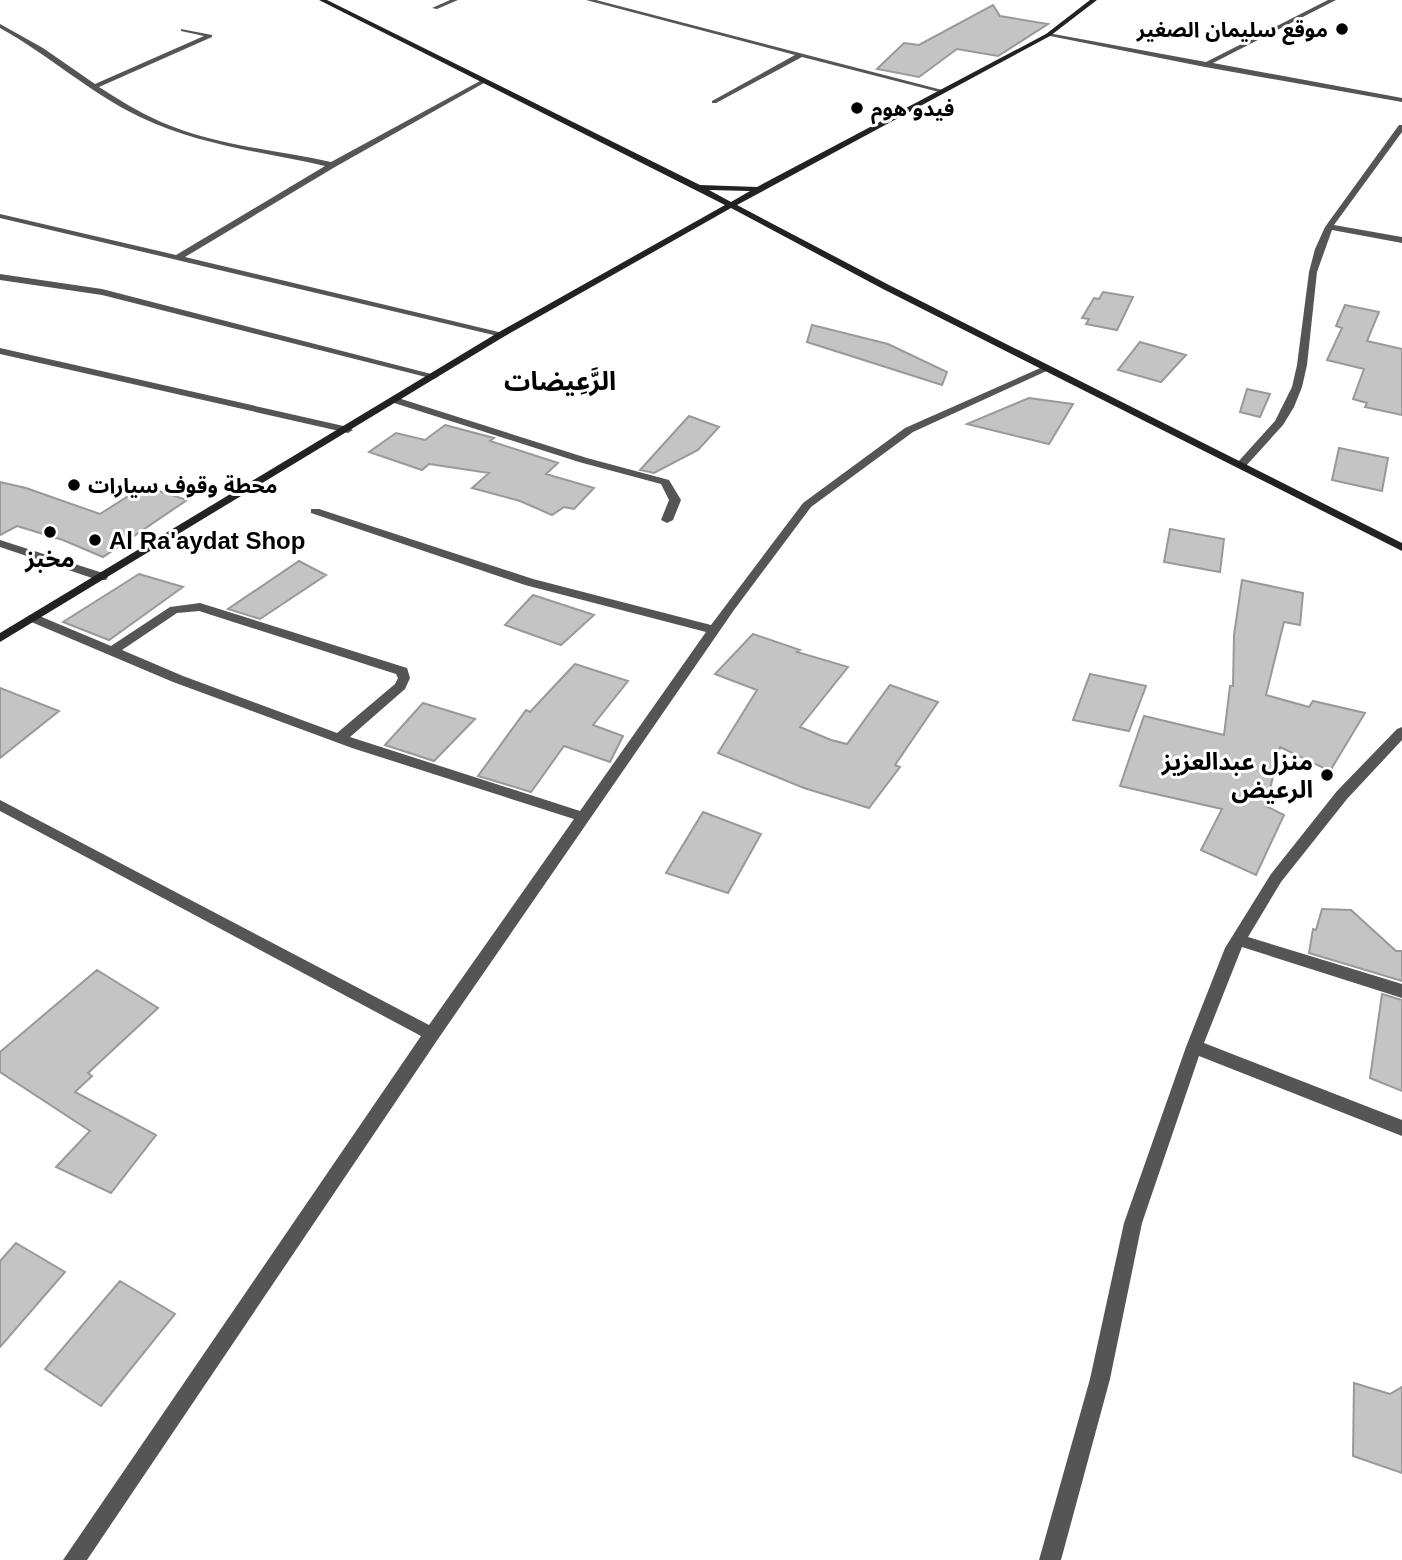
<svg xmlns="http://www.w3.org/2000/svg" width="1402" height="1560" viewBox="0 0 1402 1560" font-family="Helvetica,'Noto Sans Arabic',sans-serif">
<style>
.building{fill:#c4c4c4;stroke:#999;stroke-width:2}
.lines{fill:none;stroke-linecap:round;stroke-linejoin:round}
.street{fill:#555;fill-rule:evenodd}
.secondary{fill:#222;fill-rule:evenodd}
.poi-dot{fill:#000;stroke:#fff;stroke-width:2.5}
.labels{text-anchor:middle;dominant-baseline:central;stroke-width:6;stroke-linejoin:round;paint-order:stroke}
.far-poi-label{font-size:21px;font-weight:bold;fill:#000;stroke:#fff;text-anchor:start}
.poi-label{font-size:24px;font-weight:bold;fill:#000;stroke:#fff;text-anchor:start}
.far-district-label{font-size:26px;font-weight:bold;fill:#000;stroke:#fff}
</style>
<rect width="100%" height="100%" fill="#fff"/>
<path class="building" d="M993,5L1000,16L1048,24L998,56L957,49L919,77L877,69L904,43L919,45Z
M1103,292L1133,297L1117,330L1086,324L1089,319L1082,318L1094,298L1099,299Z
M1345,305L1379,312L1367,341L1402,349V415L1365,407L1367,403L1353,399L1364,369L1327,360L1342,328L1336,326Z
M812,325L888,344L947,372L942,385L807,342Z
M1140,342L1186,355L1161,382L1118,370Z
M1247,389L1270,394L1260,417L1240,412Z
M1029,398L1073,404L1049,444L967,424Z
M689,416L719,427L698,450L654,473L640,470Z
M445,425L494,438L490,441L558,463L546,474L594,488L574,509L564,507L552,515L520,501L472,488L489,473L429,464L422,470L369,452L396,433L425,440Z
M1339,448L1388,458L1382,491L1332,480Z
M0,482L26,488L100,514L144,486L187,500L103,557L63,540L17,526L0,535Z
M1170,529L1224,539L1220,572L1164,562Z
M299,561L326,575L260,619L228,609Z
M139,574L183,587L109,640L63,622Z
M1242,580L1303,593L1300,625L1284,622L1266,695L1309,707L1313,701L1365,713L1330,771L1280,747L1266,806L1284,815L1256,875L1201,850L1222,809L1120,786L1144,716L1224,735L1230,686H1233L1234,635Z
M533,595L594,615L561,645L505,625Z
M753,634L800,650L797,652L848,667L800,727L831,740L847,744L890,685L938,702L895,765L900,767L869,808L804,788L718,753L757,690L715,674Z
M575,664L628,681L593,725L623,736L610,762L564,746L531,792L478,776L526,710L530,712Z
M1090,674L1146,686L1129,731L1073,720Z
M0,688L59,711L0,758Z
M423,703L475,719L434,761L385,745Z
M703,812L761,834L728,893L666,873Z
M1322,909L1351,910L1396,951H1402V981L1309,953L1313,929L1316,930Z
M97,970L158,1008L88,1073L92,1076L75,1092L156,1135L111,1193L56,1167L90,1131L0,1072V1052Z
M1382,994L1402,1000V1091L1370,1078Z
M16,1243L65,1272L0,1347V1261Z
M120,1281L175,1314L101,1406L45,1369Z
M1354,1383L1390,1394L1402,1387V1473L1353,1456Z"/>
<g class="lines">
<path class="street" d="M450,0H458L437,9L432,8Z
M586,0H596L946,91L943,93L802,57L716,103H712V101L795,55Z
M1328,0H1336L1213,63L1402,98V102L1205,67L1045,35L1048,33L1206,62Z
M0,24L43,48L95,84L204,36L181,31V29L212,35V37L99,87C119,100 139,112 161,122C214,145 275,150 331,162L480,81H484V83L335,167L185,257L507,334L502,337L0,218V214L176,255L325,166C263,152 198,145 140,117C90,93 49,55 0,28Z
M1399,125H1402V132L1334,225L1402,237V243L1332,230L1317,272L1307,365L1302,387L1294,407L1283,425L1245,467H1237V463L1275,421L1292,387L1297,365L1309,272L1315,249L1325,227Z
M0,274L102,289L439,376L434,379L102,295L0,280Z
M0,348L348,427L353,430L348,433L0,354Z
M1045,366L1053,368L913,432L811,507L734,610L438,1039L87,1560H63L421,1036L0,811V800L429,1025L574,819L352,748L173,682L29,621L27,618L29,615H37L111,646L170,607L200,603L407,668L410,678L405,689L350,737L580,811L706,632L525,585L311,513V509H319L533,579L711,625L803,503L905,428ZM199,611L396,674L398,678L395,684L337,733L183,676L122,650L177,613Z
M395,397L587,458L669,480L681,500L673,520L667,523L661,520L669,500L661,484L579,462L391,402L390,400Z
M0,540L106,574L108,577L106,580H98L0,547Z
M1402,727V740L1347,799L1281,882L1248,937L1402,984V998L1242,947L1204,1043L1402,1120V1136L1199,1056L1142,1223L1110,1379L1061,1560H1039L1090,1379L1124,1223L1186,1047L1225,948L1271,874L1337,791L1397,729Z"/>
<path class="secondary" d="M319,0H327L700,185L757,187L1046,34L1090,0H1097L1050,36L737,205L889,285L1402,543V551L883,289L731,208L505,336L0,642V633L499,332L725,205ZM709,190L750,191L731,202Z"/>
</g>
<g class="poi-dot">
<circle cx="1342" cy="29" r="7"/>
<circle cx="857" cy="108" r="7"/>
<circle cx="74" cy="485" r="7"/>
<circle cx="50" cy="532" r="7"/>
<circle cx="95" cy="540" r="7"/>
<circle cx="1327" cy="775" r="7"/>
</g>
<g class="labels">
<g class="far-poi-label">
<text x="1328" y="29" text-anchor="end">موقع سليمان الصغير</text>
<text x="871" y="108">فيدو هوم</text>
<text x="88" y="485">محطة وقوف سيارات</text>
</g>
<g class="poi-label">
<text x="109" y="540">Al Ra'aydat Shop</text>
<text x="50" y="558" text-anchor="middle">مخبز</text>
<text x="1313" y="761" text-anchor="end">منزل عبدالعزيز<tspan x="1313" dy="28">الرعيض</tspan></text>
</g>
<g class="far-district-label">
<text x="560" y="381">الرَّعِيضات</text>
</g>
</g>
</svg>
